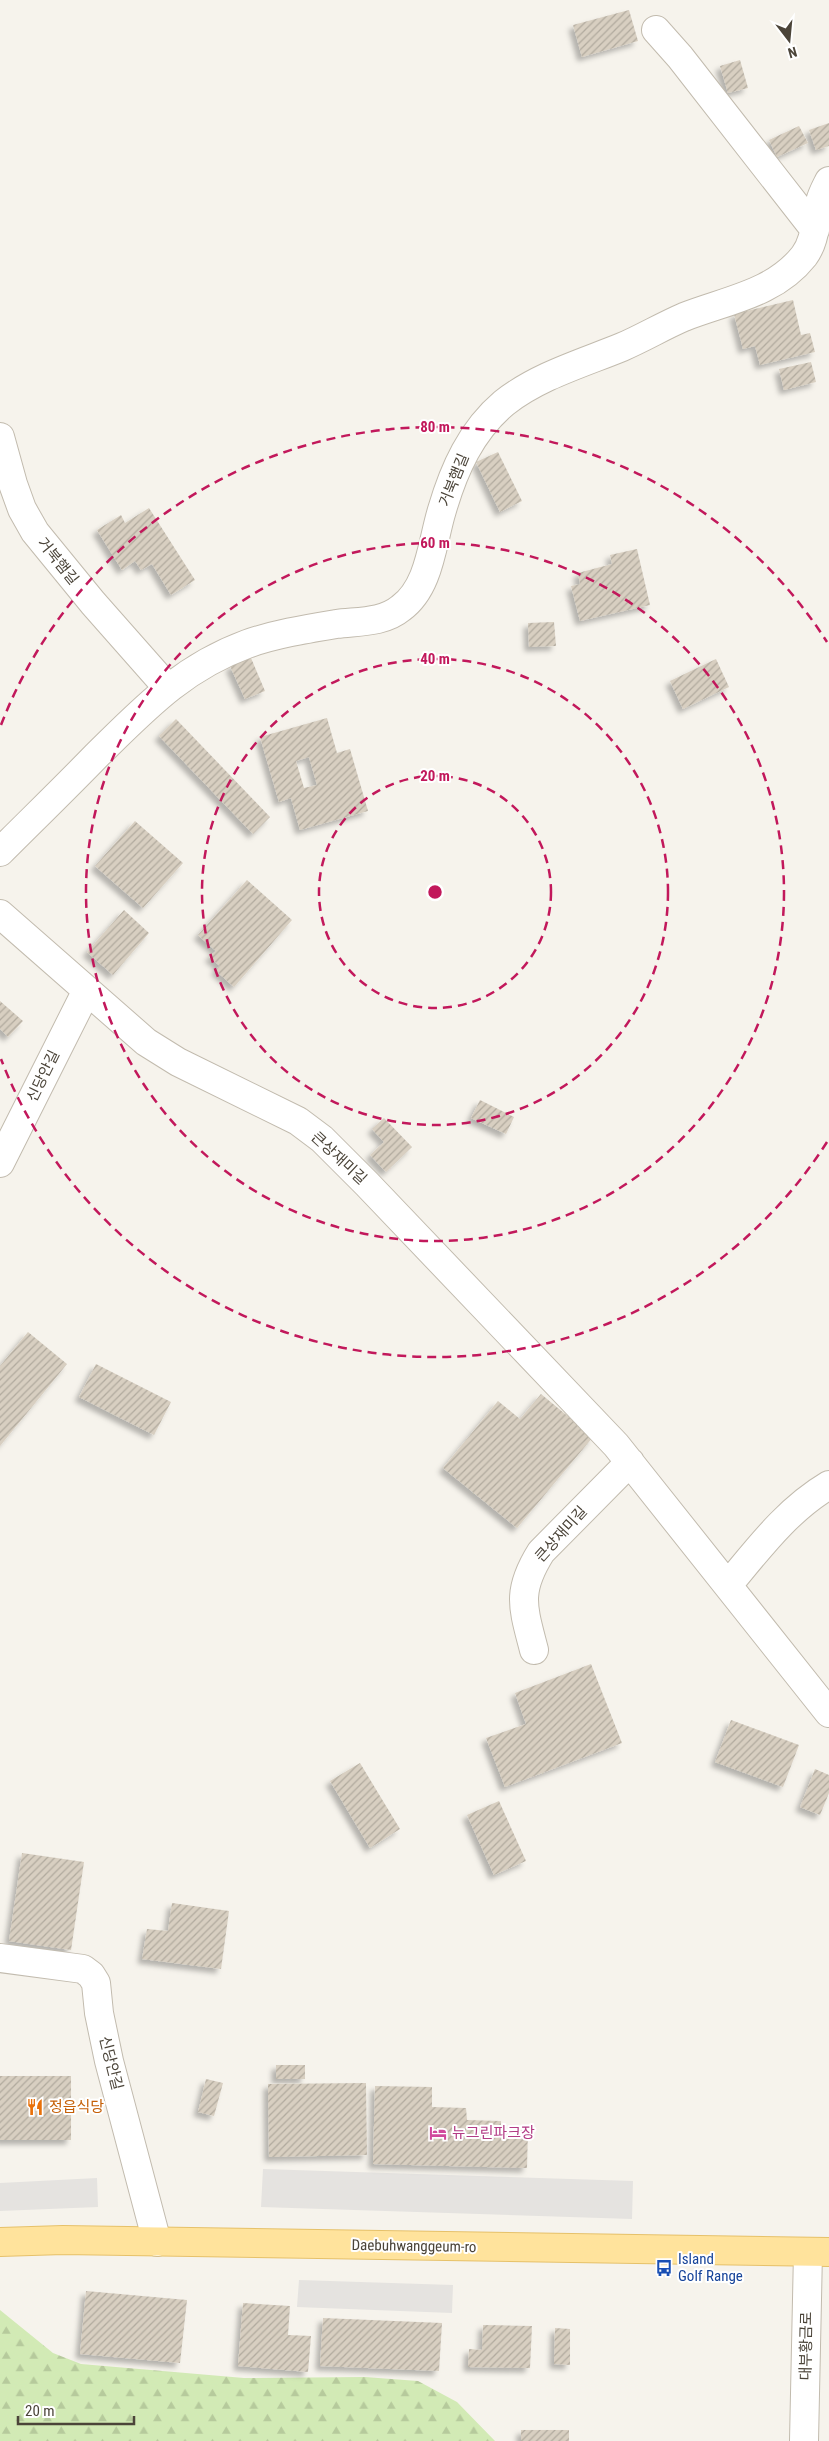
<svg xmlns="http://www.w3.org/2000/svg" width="829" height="2441" viewBox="0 0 829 2441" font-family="'Roboto Condensed','Noto Sans KR',sans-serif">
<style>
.forest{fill:url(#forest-firs)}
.parking{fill:#e5e3e0}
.building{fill:url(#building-hatch);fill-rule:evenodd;filter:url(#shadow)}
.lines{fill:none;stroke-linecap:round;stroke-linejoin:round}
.minor-casing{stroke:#c2bbae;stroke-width:30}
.major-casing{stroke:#e6c16a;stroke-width:30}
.minor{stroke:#fff;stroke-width:28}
.major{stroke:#ffe39c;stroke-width:28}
.ring{fill:none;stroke:#c2185b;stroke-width:2.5;stroke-dasharray:9 6}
.labels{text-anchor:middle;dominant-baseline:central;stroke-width:4;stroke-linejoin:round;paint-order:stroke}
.street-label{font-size:15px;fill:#4b4439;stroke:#fff}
.food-label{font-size:15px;fill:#c56008;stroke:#fff;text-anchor:start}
.hotel-label{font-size:15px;fill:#b23c85;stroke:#fff;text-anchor:start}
.transit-label{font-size:15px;fill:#164399;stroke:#fff;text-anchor:start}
.centre{fill:#c2185b;stroke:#fff;stroke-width:2.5}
.ring-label{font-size:15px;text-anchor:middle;font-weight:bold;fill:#c2185b;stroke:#fff;stroke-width:4;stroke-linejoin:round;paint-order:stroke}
</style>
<defs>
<pattern id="forest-firs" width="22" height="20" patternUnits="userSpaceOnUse" patternTransform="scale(1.25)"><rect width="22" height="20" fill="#d2eab5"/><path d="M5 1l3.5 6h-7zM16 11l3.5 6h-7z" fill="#b6ca9c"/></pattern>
<pattern id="building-hatch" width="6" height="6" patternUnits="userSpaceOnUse" patternTransform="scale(1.25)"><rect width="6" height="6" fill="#d8cfc1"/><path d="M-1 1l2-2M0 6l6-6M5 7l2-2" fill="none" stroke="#b1aa9e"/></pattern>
<filter id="shadow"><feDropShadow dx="-4.5" dy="4.5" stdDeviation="2.5" flood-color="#0004"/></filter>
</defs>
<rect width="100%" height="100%" fill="#f6f3ec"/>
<path class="forest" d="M0,2310L53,2353L81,2364L244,2378L365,2377L418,2381L457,2402L495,2441H0Z"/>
<path class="parking" d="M263,2169L633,2181L632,2219L261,2207Z
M97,2178L98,2207L0,2211V2183Z
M299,2280L453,2285L452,2313L297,2307Z"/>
<path class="building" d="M629,10L638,41L582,57L573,25Z
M740,60L748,88L728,93L720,66Z
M829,123V146L816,150L809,130Z
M799,126L808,143L777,157L769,140Z
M793,300L801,335L810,333L815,352L760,365L755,346L743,349L734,314Z
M811,362L816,382L784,390L779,369Z
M498,452L522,501L500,512L476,462Z
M149,508L195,580L171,595L152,564L141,570L135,561L122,570L97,530L121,515L125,523Z
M637,549L650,605L580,621L571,586L580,584L578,573L612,564L610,555Z
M554,622L556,646L529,647L528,623Z
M251,658L265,691L245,699L230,666Z
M716,659L729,687L683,709L670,681Z
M327,718L337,753L350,749L368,811L300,830L291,798L279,802L260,737ZM309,757L317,785L304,788L296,761Z
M176,719L270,817L253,834L159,736Z
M135,821L183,863L143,908L95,866Z
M247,880L292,920L234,987L215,970L220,966L209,957L216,951L198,935Z
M124,910L149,933L113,975L87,952Z
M0,1001L23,1021L8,1037L0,1029Z
M480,1100L514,1117L506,1134L471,1118Z
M384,1118L412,1147L386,1172L370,1155L384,1142L372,1129Z
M28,1332L67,1364L0,1446V1366Z
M96,1364L171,1402L154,1435L79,1397Z
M541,1394L593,1437L517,1528L443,1468L498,1401L520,1419Z
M591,1664L622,1743L505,1787L486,1738L526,1724L515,1693Z
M731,1720L799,1745L783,1787L715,1762Z
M360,1763L400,1829L370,1848L330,1781Z
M815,1769L829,1775V1793L820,1815L800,1807Z
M499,1801L526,1861L494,1875L467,1815Z
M22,1853L84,1862L71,1950L9,1941Z
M172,1903L229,1911L221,1969L142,1959L147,1929L168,1931Z
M276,2065H305V2079H276Z
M0,2076H71V2140H0Z
M206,2079L223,2083L214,2116L198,2112Z
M366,2083L367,2155L269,2157L268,2084Z
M375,2086L432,2087V2107L466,2108L467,2120L501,2121V2130H528L527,2168L373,2164Z
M86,2291L187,2300L180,2363L80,2354Z
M243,2303L290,2306L288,2335L311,2336L308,2372L238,2366Z
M323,2318L442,2323L439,2371L320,2366Z
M483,2325L532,2326L530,2368L468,2367L469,2349L482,2350Z
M555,2328L570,2329V2365L554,2364Z
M521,2430H569V2441H521Z"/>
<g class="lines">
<g class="minor-casing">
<path id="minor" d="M656,30L680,57L815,230
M0,437L13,484L22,509L35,532L93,603L168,688
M0,852C32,820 65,788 97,755C145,708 182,668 247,644C275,634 306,629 336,624C358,621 383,623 401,608C430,587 432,542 442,510C454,469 471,431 504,403C538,376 583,363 622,347C643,338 663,326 684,317C727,300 774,294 804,256C816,240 815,219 820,202C822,194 826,187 829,181
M0,914L146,1042L178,1062L298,1121L322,1139L367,1184L616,1445L829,1713
M0,1163L87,990
M728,1585C759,1548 787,1510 829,1485
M534,1650C523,1607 516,1592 541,1552L630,1462
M0,1958L83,1969L91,1975L96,1983L99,2013L109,2061L157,2242
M804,2441L808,2252"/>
</g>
<g class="major-casing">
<path id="major" d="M0,2242L63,2240L829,2252"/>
</g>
<use href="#minor" class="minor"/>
<use href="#major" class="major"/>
</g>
<g class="ring">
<circle cx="435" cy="892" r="116"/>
<circle cx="435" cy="892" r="233"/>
<circle cx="435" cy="892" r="349"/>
<path d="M827 1142A465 465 0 0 1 1 1059M1 725A465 465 0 0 1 827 642"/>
</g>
<defs>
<g id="restaurant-bare" transform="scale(1.35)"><path d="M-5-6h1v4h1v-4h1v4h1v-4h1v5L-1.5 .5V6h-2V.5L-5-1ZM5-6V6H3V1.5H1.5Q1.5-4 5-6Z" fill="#e8710a" stroke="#fff" stroke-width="2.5" paint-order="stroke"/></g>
<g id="hotel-bare" transform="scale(1.35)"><path d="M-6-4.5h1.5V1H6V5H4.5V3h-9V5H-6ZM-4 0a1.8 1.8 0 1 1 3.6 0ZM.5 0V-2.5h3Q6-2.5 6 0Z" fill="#d1479c" stroke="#fff" stroke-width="2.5" paint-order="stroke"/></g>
<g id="bus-bare" transform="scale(1.35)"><path d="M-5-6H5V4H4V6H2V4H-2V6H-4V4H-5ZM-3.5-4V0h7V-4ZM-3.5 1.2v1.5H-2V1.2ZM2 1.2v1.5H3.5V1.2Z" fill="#1a4fb4" stroke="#fff" stroke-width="2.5" paint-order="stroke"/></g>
</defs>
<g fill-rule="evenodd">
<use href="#restaurant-bare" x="35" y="2107"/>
<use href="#hotel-bare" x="438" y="2133"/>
<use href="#bus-bare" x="664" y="2268"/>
</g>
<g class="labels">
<g class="street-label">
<text transform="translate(454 480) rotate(-68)">거북햄길</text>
<text transform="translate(58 561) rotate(51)">거북햄길</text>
<text transform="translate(43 1076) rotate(-64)">신당안길</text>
<text transform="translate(339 1158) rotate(43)">큰상재미길</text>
<text transform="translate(561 1534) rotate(-48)">큰상재미길</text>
<text transform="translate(111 2063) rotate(76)">신당안길</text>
<text transform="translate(414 2246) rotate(1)">Daebuhwanggeum-ro</text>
<text transform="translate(806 2346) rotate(-89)">대부황금로</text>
</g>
<g class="food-label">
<text x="49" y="2107">정읍식당</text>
</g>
<g class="hotel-label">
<text x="452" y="2133">뉴그린파크장</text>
</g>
<g class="transit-label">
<text x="678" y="2259">Island<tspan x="678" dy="17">Golf Range</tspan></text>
</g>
</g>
<circle cx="435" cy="892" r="8" class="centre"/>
<g class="ring-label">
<text x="435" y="432">80 m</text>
<text x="435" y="548">60 m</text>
<text x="435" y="664">40 m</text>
<text x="435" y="781">20 m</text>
</g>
<g transform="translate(789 40) rotate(164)" stroke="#ffffff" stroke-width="4" paint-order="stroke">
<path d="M0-4L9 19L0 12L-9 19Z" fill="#4b4439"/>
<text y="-8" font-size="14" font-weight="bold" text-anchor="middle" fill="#4b4439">N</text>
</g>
<path d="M18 2416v8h116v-8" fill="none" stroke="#4b4439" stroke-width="2.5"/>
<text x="25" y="2416" font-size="15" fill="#4b4439" stroke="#ffffff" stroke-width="4" paint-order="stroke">20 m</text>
</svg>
